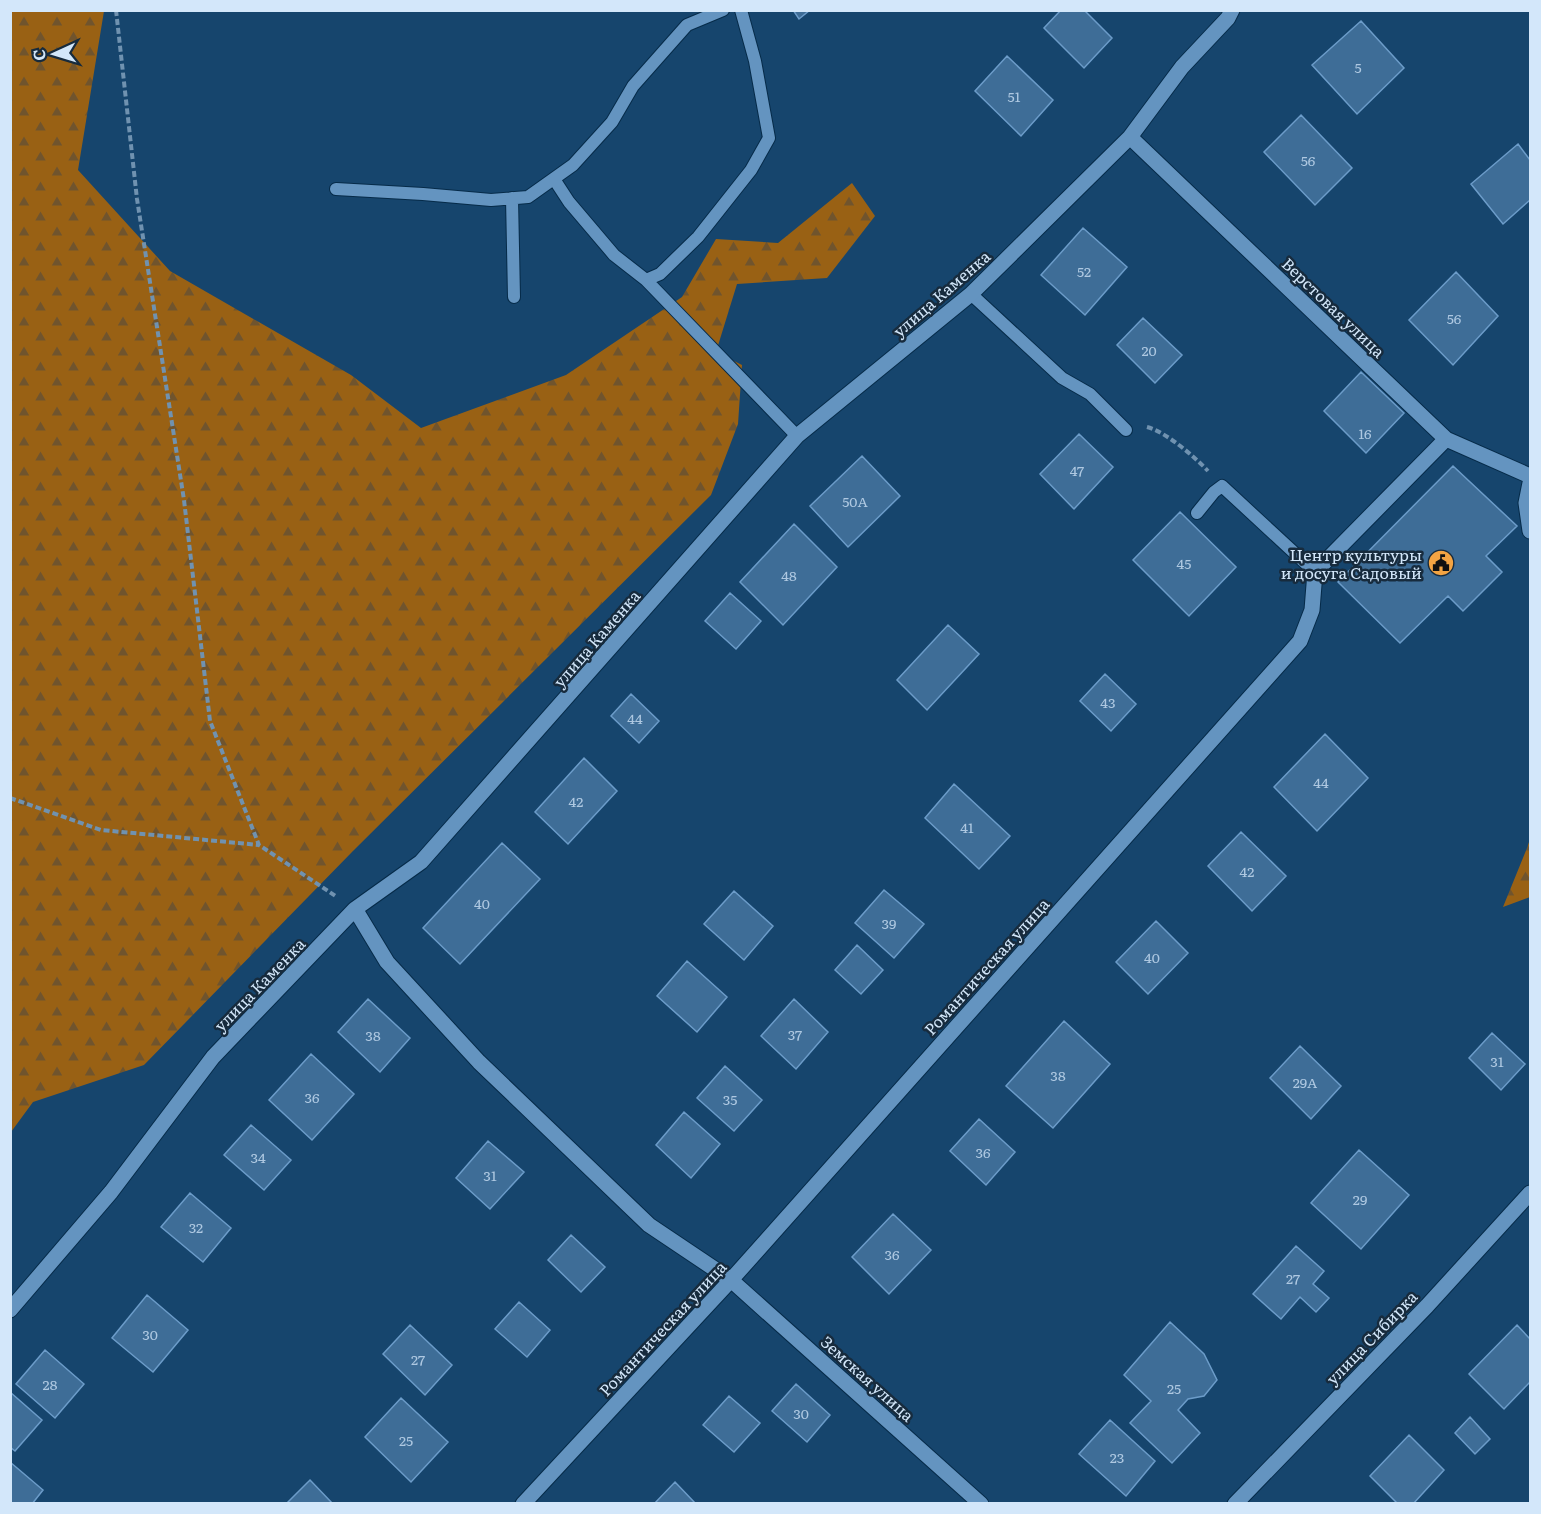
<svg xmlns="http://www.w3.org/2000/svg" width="1541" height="1514" viewBox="0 0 1541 1514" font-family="Literata,serif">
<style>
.forest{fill:url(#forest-firs)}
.building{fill:#3e6d97;stroke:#6c9cc9;stroke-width:1.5}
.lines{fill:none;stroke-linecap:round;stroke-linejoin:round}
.service-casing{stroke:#062b49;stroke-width:14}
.minor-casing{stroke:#062b49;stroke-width:17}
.path{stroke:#7092b0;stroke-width:4;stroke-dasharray:6 3;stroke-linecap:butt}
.service{stroke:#6494c0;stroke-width:12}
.minor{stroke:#6494c0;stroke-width:15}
.labels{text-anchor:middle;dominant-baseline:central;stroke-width:5;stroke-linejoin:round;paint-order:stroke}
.number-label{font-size:14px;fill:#aec8e1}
.street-label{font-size:16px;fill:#d3e7fa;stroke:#172b3d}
.poi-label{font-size:16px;fill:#d3e7fa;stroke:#172b3d;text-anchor:end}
</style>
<defs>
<pattern id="forest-firs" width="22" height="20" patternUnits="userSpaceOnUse" patternTransform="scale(1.5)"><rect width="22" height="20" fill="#996114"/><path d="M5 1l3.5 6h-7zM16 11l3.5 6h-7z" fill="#70542d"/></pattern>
</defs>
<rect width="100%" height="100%" fill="#16456d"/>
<path class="forest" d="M11,11H104L78,170L170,271L351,375L421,428L566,375L682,297L716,239L778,243L852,183L875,216L827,278L737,284L716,352L742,365L738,424L711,495L352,852L144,1065L33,1102L11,1132Z
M1530,839V897L1503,907L1527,848Z"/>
<path class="building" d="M793,10H810L799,19Z
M1061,10H1084L1112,38L1084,68L1044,28Z
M1361,21L1404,68L1357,114L1312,65Z
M1007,56L1053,100L1021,136L975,91Z
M1301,115L1352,168L1315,205L1264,152Z
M1518,144L1530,160V200L1503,224L1471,184Z
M1083,228L1127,267L1085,315L1041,275Z
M1456,272L1498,316L1453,365L1409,320Z
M1143,318L1182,355L1155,383L1117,345Z
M1361,372L1404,413L1366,453L1324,411Z
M1079,434L1113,467L1074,509L1040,474Z
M862,456L900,496L848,547L810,506Z
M1453,466L1517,526L1486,556L1502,572L1463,611L1448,596L1400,643L1338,582Z
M1180,512L1236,567L1189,616L1133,560Z
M794,524L837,567L783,625L740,582Z
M730,593L761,621L736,649L705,621Z
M948,625L979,654L927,710L897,680Z
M1105,674L1136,704L1111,731L1080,701Z
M631,694L659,721L639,743L611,716Z
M1325,734L1368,778L1317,831L1274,787Z
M584,758L617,791L568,844L535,812Z
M954,784L1010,836L979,869L925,818Z
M1241,832L1286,876L1252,911L1208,866Z
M502,843L540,879L460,964L423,928Z
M884,890L924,924L894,958L855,923Z
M734,891L773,926L744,960L704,924Z
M1156,921L1188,953L1148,994L1116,962Z
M857,945L883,970L861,994L835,970Z
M687,961L727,997L697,1032L657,996Z
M368,999L410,1038L380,1072L338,1032Z
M794,999L828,1032L796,1069L761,1036Z
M1064,1021L1110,1064L1053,1128L1006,1086Z
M1492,1033L1525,1064L1501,1090L1469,1058Z
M1300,1046L1341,1086L1311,1119L1270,1078Z
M311,1054L354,1094L312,1140L269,1100Z
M725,1066L762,1100L734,1131L697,1098Z
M684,1112L720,1144L691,1178L656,1145Z
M979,1119L1015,1152L986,1185L950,1151Z
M251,1125L291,1160L264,1190L224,1155Z
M488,1141L524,1172L490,1209L456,1178Z
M1359,1150L1409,1195L1361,1249L1311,1203Z
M190,1193L231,1228L203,1262L161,1227Z
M893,1214L931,1250L889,1294L852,1257Z
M571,1235L605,1267L581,1292L548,1260Z
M1296,1246L1324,1271L1313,1284L1329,1298L1316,1312L1300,1297L1281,1319L1253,1294Z
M147,1295L188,1330L153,1372L112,1338Z
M519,1302L550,1330L527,1357L495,1329Z
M1170,1322L1204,1354L1217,1380L1204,1396L1188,1399L1178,1410L1200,1433L1172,1463L1130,1423L1151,1401L1124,1375Z
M410,1325L452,1365L425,1395L383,1354Z
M1517,1325L1530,1339V1382L1504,1409L1469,1374Z
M45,1350L84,1384L55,1418L16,1384Z
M796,1384L830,1415L807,1442L772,1411Z
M10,1392L42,1420L15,1451L10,1447Z
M729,1396L760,1423L734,1452L703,1425Z
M401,1398L448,1442L411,1482L365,1437Z
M1470,1417L1490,1439L1475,1454L1455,1433Z
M1110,1420L1155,1461L1126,1496L1079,1454Z
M1409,1435L1444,1470L1413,1504H1398L1370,1476Z
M10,1462L43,1490L32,1504H10Z
M310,1480L333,1504H286Z
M675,1482L696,1504H654Z"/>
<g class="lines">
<g class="service-casing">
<path id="service" d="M554,179L569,202L614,255L646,280L660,274L698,237L751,170L769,138L755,61L741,10
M336,189L423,194L491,200L528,197L573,165L612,122L633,86L687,25L723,10
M512,198L514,297
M646,280L797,436
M971,294L1062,378L1090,394L1126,430
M1197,513L1214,492L1222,486L1315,572"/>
</g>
<g class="minor-casing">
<path id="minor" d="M1130,137L1446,439L1530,476
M1530,483L1526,503L1530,531
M355,909L387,962L479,1062L649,1225L731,1280L981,1504
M10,1310L111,1192L213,1057L355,909L421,862L797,436L971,294L1130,137L1182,67L1228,18L1232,10
M523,1504L731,1280L1300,641L1312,610L1315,572L1446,439
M1235,1504L1427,1306L1530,1193"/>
</g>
<path class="path" d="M116,10L137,199L184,500L210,721L259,845L337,897
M1147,427C1166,432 1195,457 1208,471
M10,798L101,830L259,845"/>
<use href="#service" class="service"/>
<use href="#minor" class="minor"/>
</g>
<defs>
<g id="civic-disc" transform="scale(1.35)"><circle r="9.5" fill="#f3a443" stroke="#172b3d"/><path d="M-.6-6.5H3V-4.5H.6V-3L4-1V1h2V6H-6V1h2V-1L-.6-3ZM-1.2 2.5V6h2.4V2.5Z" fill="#111"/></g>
</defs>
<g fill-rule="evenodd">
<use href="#civic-disc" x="1441" y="563"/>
</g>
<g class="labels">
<g class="number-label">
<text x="1358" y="67">5</text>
<text x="1014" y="96">51</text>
<text x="1308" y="160">56</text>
<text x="1084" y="271">52</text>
<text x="1454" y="318">56</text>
<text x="1149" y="350">20</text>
<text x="1365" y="433">16</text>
<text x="1077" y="470">47</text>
<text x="855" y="501">50А</text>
<text x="1184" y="563">45</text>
<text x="789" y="575">48</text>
<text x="1108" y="702">43</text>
<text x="635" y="718">44</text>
<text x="1321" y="782">44</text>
<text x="576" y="801">42</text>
<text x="967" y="827">41</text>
<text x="1247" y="871">42</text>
<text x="482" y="903">40</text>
<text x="889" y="923">39</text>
<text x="1152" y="957">40</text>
<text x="795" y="1034">37</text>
<text x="373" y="1035">38</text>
<text x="1497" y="1061">31</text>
<text x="1058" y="1075">38</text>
<text x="1305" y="1082">29А</text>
<text x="312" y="1097">36</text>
<text x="730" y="1099">35</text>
<text x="983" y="1152">36</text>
<text x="258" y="1157">34</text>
<text x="490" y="1175">31</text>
<text x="1360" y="1199">29</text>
<text x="196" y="1227">32</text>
<text x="892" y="1254">36</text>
<text x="1293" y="1278">27</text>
<text x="150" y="1334">30</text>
<text x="418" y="1359">27</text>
<text x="50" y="1384">28</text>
<text x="1174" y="1388">25</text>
<text x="801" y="1413">30</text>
<text x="406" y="1440">25</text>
<text x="1117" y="1457">23</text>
</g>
<g class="street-label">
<text transform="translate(941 293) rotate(-41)">улица Каменка</text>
<text transform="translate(1334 307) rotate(44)">Верстовая улица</text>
<text transform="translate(596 638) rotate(-49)">улица Каменка</text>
<text transform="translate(986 966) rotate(-48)">Романтическая улица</text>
<text transform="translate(259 984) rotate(-46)">улица Каменка</text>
<text transform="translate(662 1328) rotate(-47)">Романтическая улица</text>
<text transform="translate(1371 1337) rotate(-46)">улица Сибирка</text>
<text transform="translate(868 1378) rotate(42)">Земская улица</text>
</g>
<g class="poi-label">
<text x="1422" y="554">Центр культуры<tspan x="1422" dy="18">и досуга Садовый</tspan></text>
</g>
</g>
<rect width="1541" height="1514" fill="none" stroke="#d3e7fa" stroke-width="24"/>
<g transform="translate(54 54) rotate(266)" stroke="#172b3d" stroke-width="4.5" paint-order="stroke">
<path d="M0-4.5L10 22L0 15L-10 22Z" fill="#d3e7fa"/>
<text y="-9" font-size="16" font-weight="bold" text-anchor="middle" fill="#d3e7fa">С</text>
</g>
</svg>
